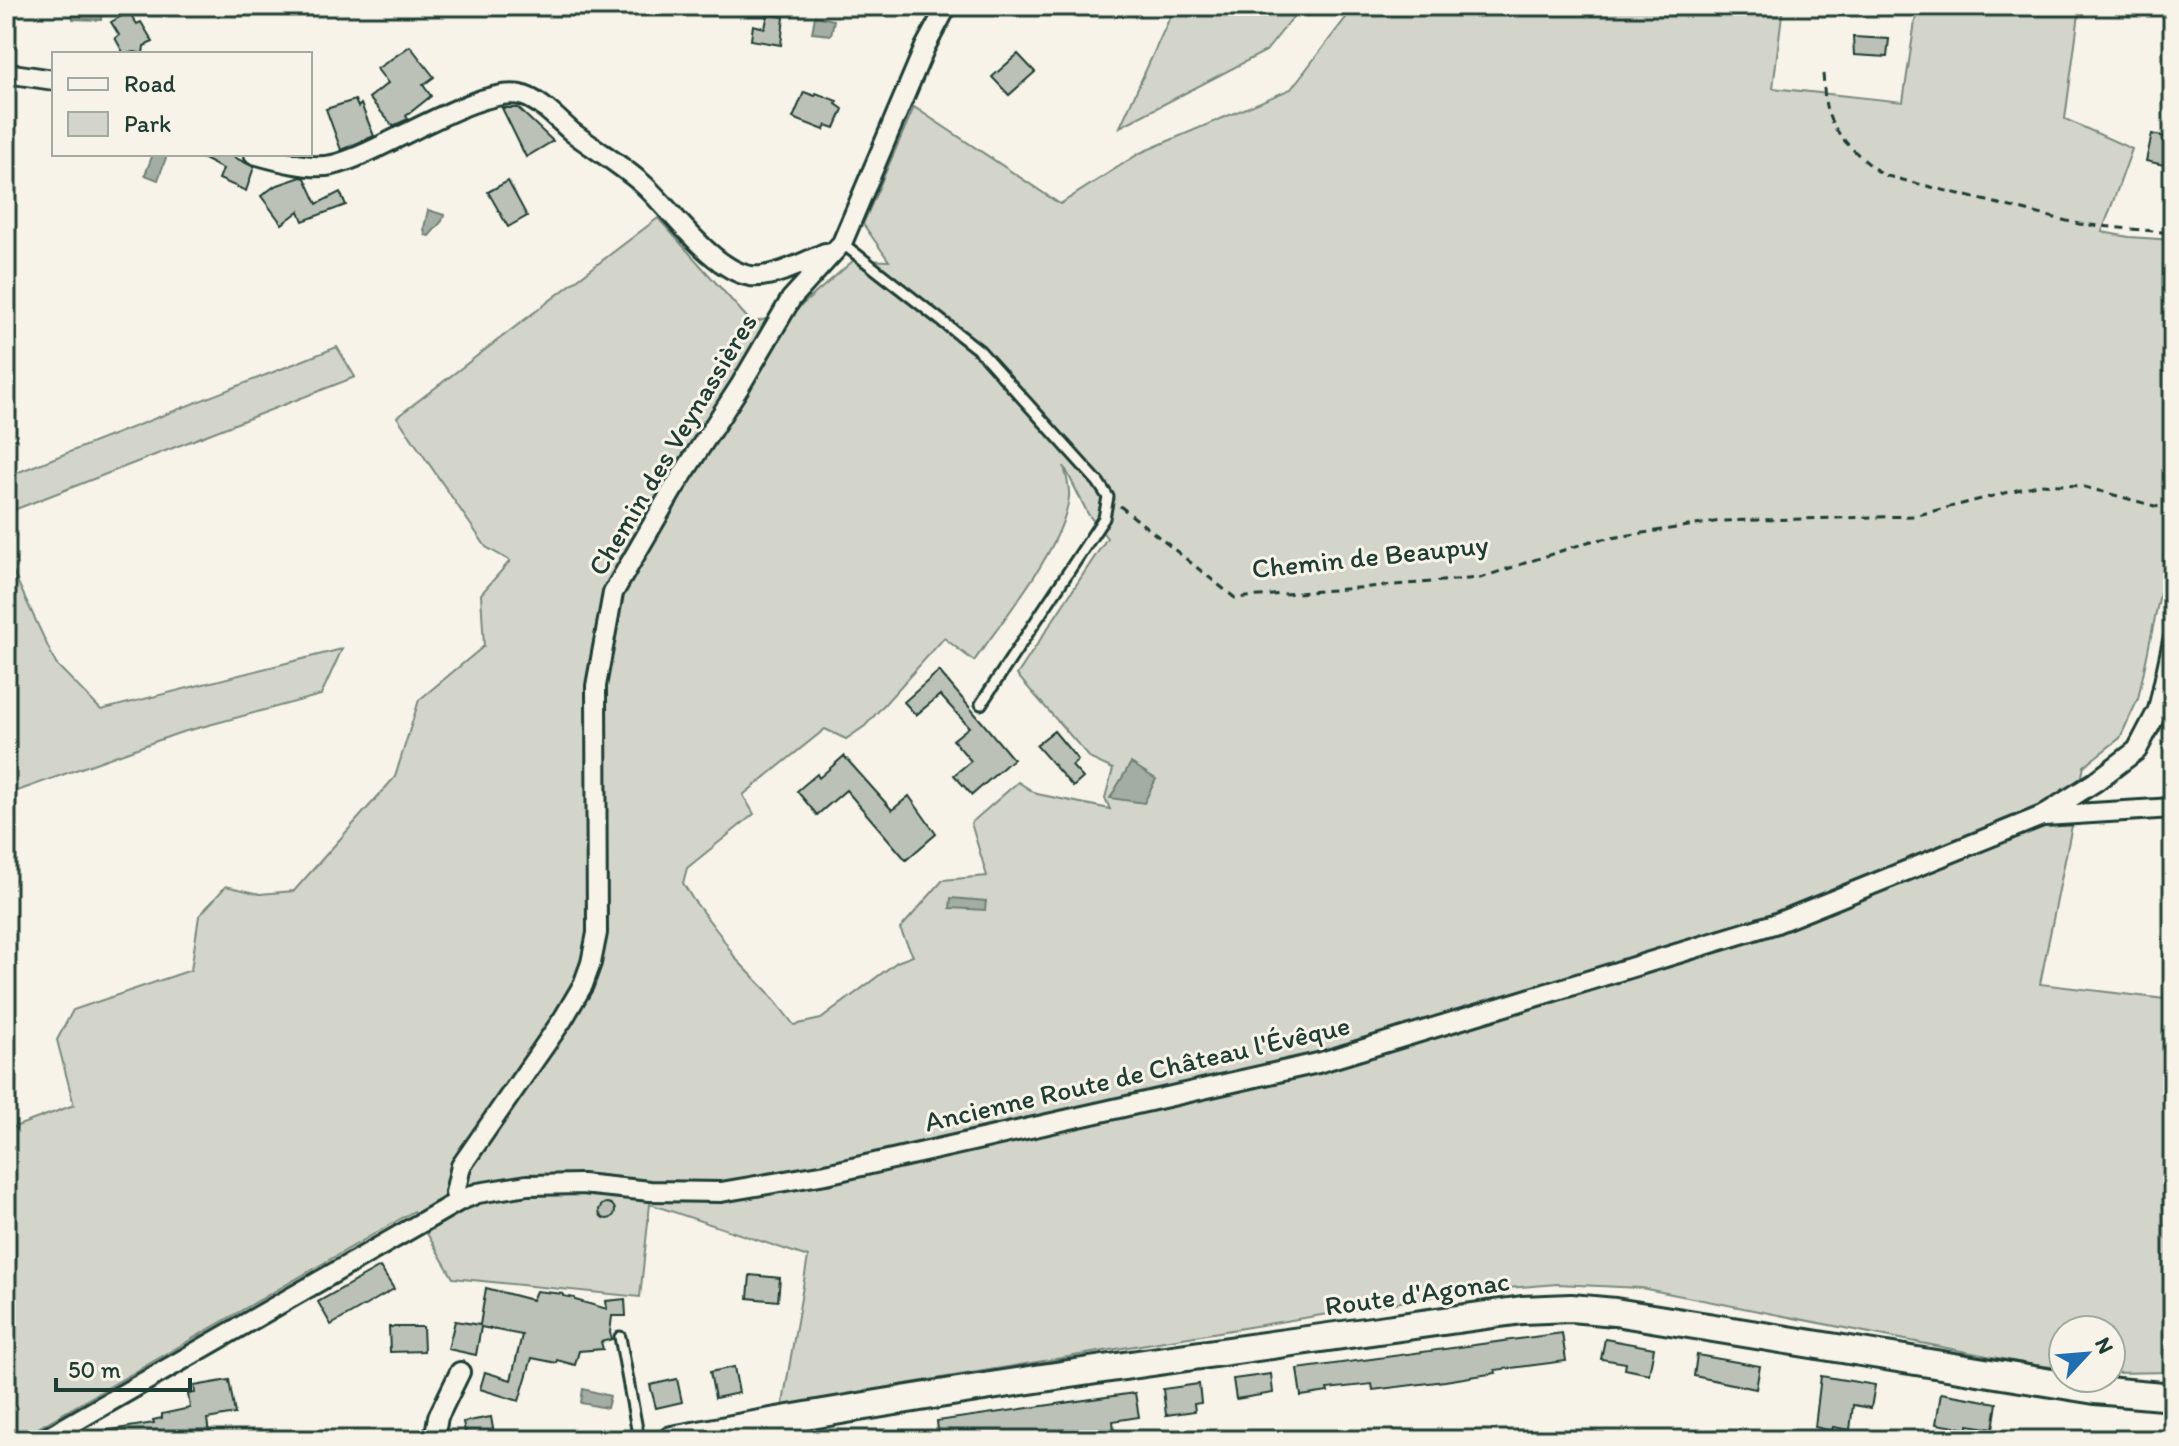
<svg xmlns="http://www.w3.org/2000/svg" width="2179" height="1446" viewBox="0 0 2179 1446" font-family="Itim,sans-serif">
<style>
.green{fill:#d3d5ca;stroke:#79897f;stroke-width:2;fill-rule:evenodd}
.water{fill:#a4ada3;stroke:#6f8077;stroke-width:2}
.building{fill:#bbc1b6;stroke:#1f3d34;stroke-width:2}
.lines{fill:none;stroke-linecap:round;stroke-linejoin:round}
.service-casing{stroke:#1f3d34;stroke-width:15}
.minor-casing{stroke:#1f3d34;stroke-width:24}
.secondary-casing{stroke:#1f3d34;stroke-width:32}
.path{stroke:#1f3d34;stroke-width:3;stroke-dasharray:8 6;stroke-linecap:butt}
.service{stroke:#f7f3e8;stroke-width:9}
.minor{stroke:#f7f3e8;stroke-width:18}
.secondary{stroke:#f7f3e8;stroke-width:26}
.labels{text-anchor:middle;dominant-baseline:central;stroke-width:6;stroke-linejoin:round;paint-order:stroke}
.street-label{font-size:28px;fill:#1f3d34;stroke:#f7f3e8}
</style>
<rect width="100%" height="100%" fill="#f7f3e8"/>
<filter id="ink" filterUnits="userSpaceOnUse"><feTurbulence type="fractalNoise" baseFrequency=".0125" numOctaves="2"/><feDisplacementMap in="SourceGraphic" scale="16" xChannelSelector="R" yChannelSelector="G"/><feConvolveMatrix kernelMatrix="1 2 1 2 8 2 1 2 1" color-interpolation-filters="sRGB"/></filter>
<g filter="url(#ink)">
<path class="green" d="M1175,6H1302L1266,51L1120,127Z
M1355,6H1783L1773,88L1903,102L1917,8L1911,6H2080L2065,119L2132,149L2102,232L2129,237L2173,240V531L2138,699L2120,738L2084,766L2040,984L2173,1000V1372L2111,1373V1330H2063V1368L2033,1365L1641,1288L1557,1284L1461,1292L905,1384L782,1409L808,1257L650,1204L640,1297L453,1278L414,1211L17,1440H6V1130L74,1105L57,1040L73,1010L191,970L199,916L226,886L260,894L294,891L395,777L419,700L484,646L481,594L510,561L486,547L397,417L658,218L752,323L796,310L854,260L889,261L863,224L914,107L1060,204L1140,153L1291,89ZM1064,466L1088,514L1107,538L1017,675L1091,759L1113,769L1105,798L1110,809L1037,794L1018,782L971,823L987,876L943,880L900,929L913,956L897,962L821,1019L794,1025L767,991L736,959L721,936L692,898L683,883L687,868L754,814L743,795L825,729L846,739L865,726L944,638L974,661C1004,618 1063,548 1069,497C1070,487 1066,476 1064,466Z
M337,347L355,377L6,513V477Z
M6,557L56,664L101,710L342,649L321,695L179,733L6,795Z"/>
<path class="water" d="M74,6H102L101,20L73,19Z
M815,16L834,20L831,35L812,33Z
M153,154L167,155L158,180L145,175Z
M428,210L444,215L442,221L429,236L425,235L424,228Z
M1131,763L1156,779L1144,803L1110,798Z
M951,898L986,901L985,910L950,908Z
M583,1389L610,1396L607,1408L581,1403Z"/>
<path class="building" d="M129,12L137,24L141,22L153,42L144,46L143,54L135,52L124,54L115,38L119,35L111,22Z
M768,14L784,17L781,45L751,40L753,25L765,28Z
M1853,37L1889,39L1887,57L1854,55Z
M410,46L434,77L423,85L431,96L406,116L408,119L393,126L369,98L388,83L377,69Z
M1018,54L1035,72L1009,95L992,77Z
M804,92L815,96L816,93L837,101L836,104L843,109L835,128L826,125L824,130L793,118Z
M355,100L358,107L361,104L374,136L341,150L326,109Z
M502,108H518L553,141L526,157Z
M2152,134L2173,139V167L2146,161Z
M194,154H228L254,167L246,191L219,179L223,169Z
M301,177L305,178L317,204L340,192L346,205L303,221L299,211L282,224L261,196L275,186Z
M508,181L527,216L508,227L488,192Z
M939,671L1013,759L972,795L954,775L971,761L953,740L969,727L940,695L916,715L904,702Z
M1054,731L1078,760L1072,766L1083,778L1073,787L1036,745Z
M844,756L892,810L909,796L936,834L906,860L846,790L817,815L797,791L817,774L819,778Z
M599 1211a8 8 0 1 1 16 0a8 8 0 1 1-16 0Z
M380,1267L394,1289L331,1325L318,1302Z
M750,1275L780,1278L778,1301L748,1298Z
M486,1288L532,1300L536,1291L563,1294V1296L575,1298V1300L607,1309L606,1301L625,1299L626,1316H612L610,1333L612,1339L601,1342L603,1349L579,1351L575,1365L557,1360V1363L532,1358L519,1401L480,1389L485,1372L511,1380L522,1335L481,1327L476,1355L448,1349L455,1321L480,1325Z
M389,1327H423L424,1351L390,1352Z
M1562,1333L1566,1361L1495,1370L1496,1373L1445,1381L1373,1390L1372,1384L1327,1389L1328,1392L1301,1396L1297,1369Z
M1605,1339L1654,1348L1649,1374L1625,1369L1626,1363L1601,1359Z
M1697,1355L1760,1366L1756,1389L1694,1376Z
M734,1367L739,1393L715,1398L710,1372Z
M1271,1374L1273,1393L1236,1399L1233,1379Z
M1821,1376L1875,1385L1871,1408L1853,1405L1850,1430L1833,1427L1832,1431L1815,1427Z
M677,1379L682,1402L656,1408L650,1385Z
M229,1380L235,1414L207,1419L209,1433L204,1435V1440H99L98,1432L154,1423L153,1420L162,1418V1414L190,1408L188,1394L195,1393L194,1386Z
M1199,1384L1201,1403L1194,1404L1195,1411L1166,1415L1163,1389Z
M1135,1393L1139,1417L1113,1421L1114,1430L1055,1440H939L937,1421Z
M1941,1393L1997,1403L1993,1429L1968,1425V1429L1936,1424Z
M491,1417L495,1440H467L463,1422Z"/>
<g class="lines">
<g class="service-casing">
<path id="service" d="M842,243L980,351L1098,482L1108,497L1104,518L981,704
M620,1337L639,1440"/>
</g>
<g class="minor-casing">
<path id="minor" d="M6,73L54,80
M254,154C275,160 311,170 332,165C380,155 482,82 524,96C542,102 558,120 572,132C597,151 622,165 645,186C674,213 712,269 750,276C772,279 805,262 825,253L829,256
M2044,816L2173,808
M459,1201L455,1193L461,1166L563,1019L583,985L591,963L597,933L596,686L613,593L672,491L740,386L791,299L842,243L925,47L947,6
M43,1440L459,1201L478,1193L527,1185L582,1184L650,1191L721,1192L826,1174L1318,1063L1774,924L2042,816L2095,782L2137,750L2158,710L2173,641
M434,1440L438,1417L460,1372"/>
</g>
<g class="secondary-casing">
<path id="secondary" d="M672,1440C953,1387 1238,1350 1522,1310L1571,1308L1615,1312L2095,1390L2173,1397"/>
</g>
<path class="path" d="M1823,74C1824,84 1824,96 1826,106C1832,135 1861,158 1883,175L2079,224L2173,233
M1120,506L1235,598L1480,578L1591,541L1721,521L1914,516L2041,484L2081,486L2173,511"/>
<use href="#service" class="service"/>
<use href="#minor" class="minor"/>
<use href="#secondary" class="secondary"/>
</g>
</g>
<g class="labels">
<g class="street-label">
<text transform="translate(672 444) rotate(-59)">Chemin des Veynassières</text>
<text transform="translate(1370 556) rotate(-6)">Chemin de Beaupuy</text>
<text transform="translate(1137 1073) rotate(-13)">Ancienne Route de Château l'Évêque</text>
<text transform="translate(1417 1293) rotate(-8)">Route d'Agonac</text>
</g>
</g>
<rect width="2179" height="1446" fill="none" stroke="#f7f3e8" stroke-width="32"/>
<rect x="16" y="16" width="2147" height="1414" fill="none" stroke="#1f3d34" stroke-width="3" filter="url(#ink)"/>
<rect x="52" y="52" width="260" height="104" fill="#f7f3e8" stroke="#a1aaa0" stroke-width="2"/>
<rect x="68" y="78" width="40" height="12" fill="#f7f3e8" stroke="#a1aaa0" stroke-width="2"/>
<text x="124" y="92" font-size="24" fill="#1f3d34">Road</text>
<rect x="68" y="112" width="40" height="24" fill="#d3d5ca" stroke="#a1aaa0" stroke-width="2"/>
<text x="124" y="132" font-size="24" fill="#1f3d34">Park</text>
<g transform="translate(2087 1354) rotate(64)"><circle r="38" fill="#f7f3e8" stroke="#a1aaa0" stroke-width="2"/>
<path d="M0-6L14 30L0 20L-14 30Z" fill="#1f6fb2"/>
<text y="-12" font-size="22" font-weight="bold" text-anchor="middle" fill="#1f3d34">N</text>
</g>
<path d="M56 1378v12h134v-12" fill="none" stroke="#1f3d34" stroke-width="4"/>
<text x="68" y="1378" font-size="24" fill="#1f3d34" stroke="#f7f3e8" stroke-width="6" paint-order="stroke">50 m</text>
</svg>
